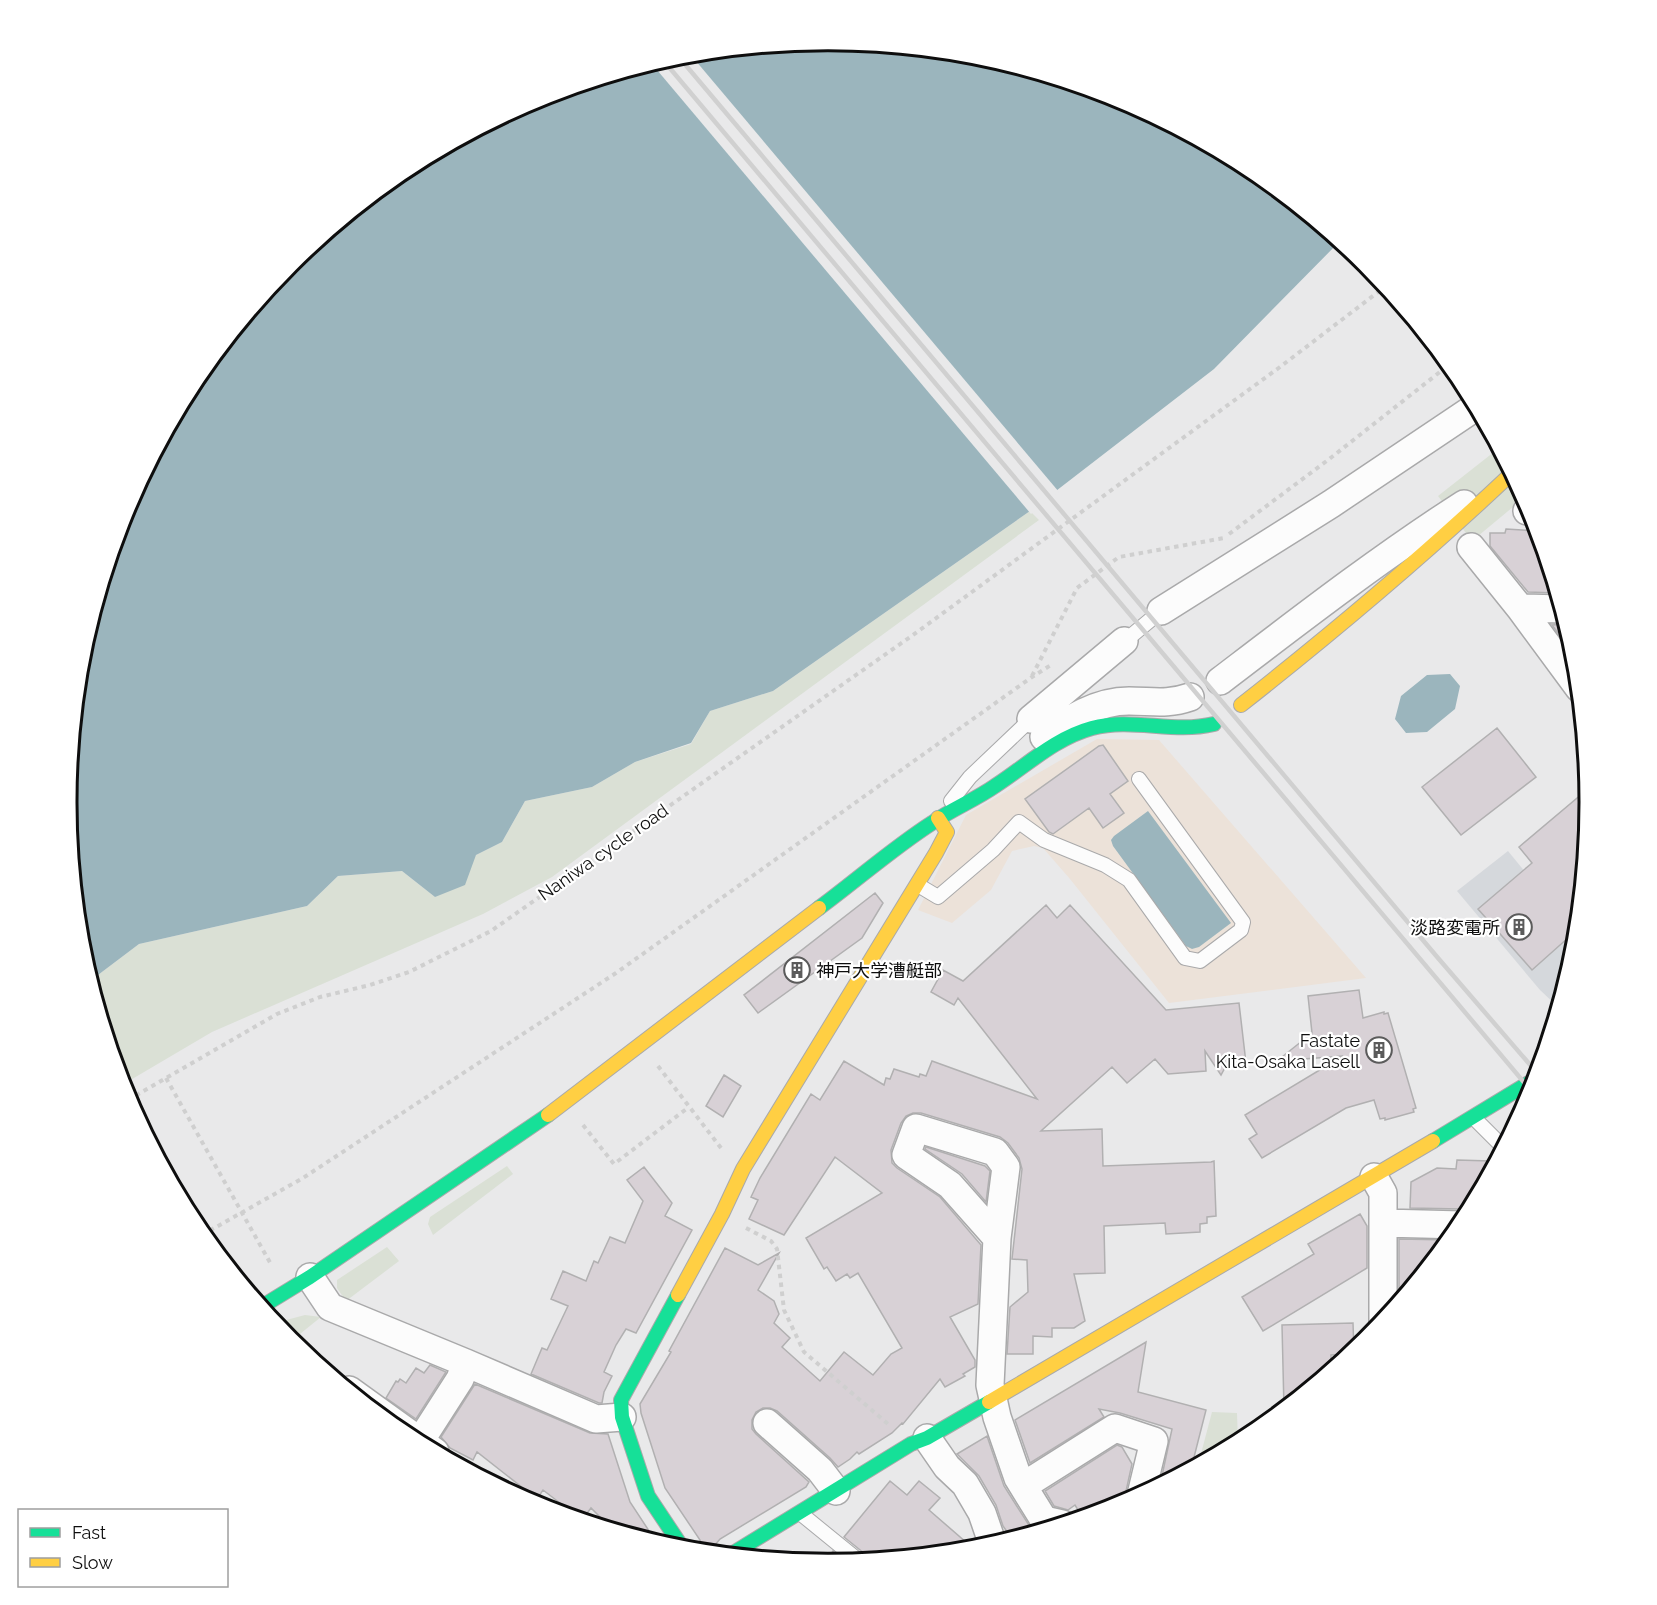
<svg xmlns="http://www.w3.org/2000/svg" width="1657" height="1605" viewBox="0 0 1657 1605" font-family="Raleway,'Noto Sans JP',sans-serif">
<style>
.built{fill:#d5d8dc}
.industrial{fill:#ece2d9}
.green{fill:#dae0d5}
.water{fill:#9bb5bd}
.pier{fill:#e9e9ea}
.building{fill:#d8d1d6;stroke:#b1b0b1;stroke-width:1.5}
.lines{fill:none;stroke-linecap:round;stroke-linejoin:round}
.lane-casing{stroke:#a9a9aa;stroke-width:16}
.street-casing{stroke:#a9a9aa;stroke-width:30}
.fast-casing{stroke:#a9a9aa;stroke-width:16}
.slow-casing{stroke:#a9a9aa;stroke-width:16}
.path{stroke:#cfcfcf;stroke-width:4;stroke-dasharray:4.5 4.5;stroke-linecap:butt}
.lane{stroke:#fcfcfc;stroke-width:14}
.street{stroke:#fcfcfc;stroke-width:27}
.fast{stroke:#16e098;stroke-width:14}
.slow{stroke:#ffcf43;stroke-width:14}
.rail{stroke:#d0d0d0;stroke-width:4.5}
.labels{text-anchor:middle;dominant-baseline:central;stroke-width:4.5;stroke-linejoin:round;paint-order:stroke}
.street-label{font-size:18px;fill:#0e0e0e;stroke:#fff}
.poi-label{font-size:18px;fill:#0e0e0e;stroke:#fff;text-anchor:end}
.rim{fill:none;stroke:#0e0e0e;stroke-width:3}
</style>
<rect width="100%" height="100%" fill="#e9e9ea"/>
<path class="built" d="M1508,851L1577,935L1576,952L1559,1008L1540,990L1457,891Z"/>
<path class="industrial" d="M1097,739L1159,740L1366,978L1169,1003L1070,879L1043,848L1034,846L1012,851L991,890L952,923L918,910L966,815Z"/>
<path class="green" d="M1499,448L1525,497L1472,541L1438,496Z
M1030,511L1039,520L552,877L483,914L212,1032L122,1085L90,981L139,944L307,906L338,876L402,871L435,897L476,855L502,842L525,801L592,787L635,762L691,744L710,711L773,691Z
M507,1166L513,1174L433,1235L428,1224L430,1217Z
M387,1247L399,1261L346,1301L337,1288V1280Z
M305,1315L321,1317L290,1342L275,1323Z
M1212,1412L1237,1413L1238,1443L1198,1465Z"/>
<path class="water" d="M829,41L977,55L1120,99L1252,169L1340,241L1214,369L1030,511L773,691L710,711L691,743L635,762L592,787L525,801L502,842L476,855L465,885L435,897L402,871L338,876L307,906L139,944L90,981L81,951L67,802L81,654L125,511L195,379L290,263L405,169L537,98L680,55Z
M1450,674L1460,686L1455,709L1427,732L1406,733L1395,719L1401,696L1427,675Z
M1148,811L1231,923L1199,947L1192,949L1186,946L1113,846L1111,840L1114,836Z"/>
<path class="pier" d="M690,54L1059,492L1031,514L652,64Z"/>
<path class="building" d="M1506,529L1538,531L1557,593L1528,592L1490,546V533H1505Z
M1567,624L1576,653L1572,652L1552,625Z
M1497,728L1536,777L1461,835L1422,787Z
M1103,745L1128,781L1110,794L1124,813L1103,828L1089,808L1053,834L1049,832L1025,799L1099,746Z
M1589,788L1590,803L1578,929L1532,970L1478,909L1532,863L1519,847Z
M875,893L883,903L862,938L758,1013L744,995Z
M1046,905L1057,918L1070,905L1166,1010L1239,1003L1246,1063L1227,1064L1221,1075L1205,1051L1206,1071L1168,1074L1155,1059L1127,1083L1112,1067L1041,1131L1102,1129L1103,1166L1211,1162L1214,1161L1216,1216L1207,1217V1223L1200,1224V1232L1166,1234L1165,1223L1104,1226L1105,1273L1074,1274L1085,1321L1074,1328H1052V1337L1033,1336V1354H1007L1010,1307L1028,1292L1027,1260L1012,1259L1022,1169L1019,1158L1008,1143L1000,1137L921,1113H913L906,1116L901,1123L891,1150L892,1163L897,1168L940,1197L981,1245L978,1304L950,1317L975,1360V1367L963,1374L965,1376L945,1387L940,1379L903,1424L902,1423L892,1433L859,1454L857,1452L850,1459L838,1467L830,1458L777,1411L770,1408H763L756,1412L752,1420V1429L756,1434L809,1482L806,1487L720,1539L714,1546L712,1553L702,1552L700,1540L665,1488L641,1413L640,1404L671,1352L669,1351L725,1248L758,1265L779,1253L758,1290L774,1301L779,1314L774,1323L790,1338L782,1347L820,1381L844,1352L873,1375L891,1354L902,1348L858,1273L850,1278L847,1274L836,1281L827,1267L824,1269L806,1238L882,1193L835,1157L784,1235L749,1219L758,1200L751,1197L760,1178L811,1094L820,1100L844,1061L884,1085L886,1078L890,1079L894,1069L919,1077L920,1074L926,1076L932,1061L1037,1099L958,998L954,1005L931,992L943,970L963,981Z
M1359,990L1363,1018L1384,1012V1014L1388,1013L1416,1108L1413,1109L1414,1112L1385,1120V1118L1380,1119L1374,1100L1346,1108L1262,1158L1249,1139L1257,1134L1245,1115L1343,1056L1277,1061L1312,1033L1308,996Z
M724,1075L741,1086L723,1117L706,1106Z
M926,1147L985,1166L990,1171L986,1202L962,1174L925,1149Z
M1457,1160L1490,1161L1489,1175L1470,1211L1462,1209L1410,1208L1411,1182L1437,1168L1456,1169Z
M644,1167L672,1203L665,1216L692,1230L636,1333L626,1329L616,1345L604,1372L612,1376L604,1392L602,1403H599L531,1374L542,1348L547,1350L568,1306L551,1299L563,1271L586,1281L594,1261L598,1263L610,1237L625,1243L643,1201L627,1180Z
M1360,1214L1367,1226V1268L1263,1331L1242,1297L1314,1254L1308,1244Z
M1399,1239L1450,1240L1399,1303Z
M1353,1323L1354,1352L1351,1354L1331,1355V1371L1284,1409L1282,1325Z
M1146,1342L1138,1392L1206,1410L1191,1469L1160,1485L1172,1429L1120,1413L1099,1409L1104,1417L1030,1463L1015,1420Z
M430,1365L446,1372L416,1419L386,1398L396,1381L398,1382L400,1379L406,1383L416,1368L424,1373Z
M475,1384L590,1433L608,1434L630,1502L657,1543L613,1530L591,1508L582,1520L543,1490L537,1499L477,1452L473,1460L450,1448L441,1437Z
M987,1436L1004,1486L1032,1530L1022,1536L1012,1539L1003,1526L996,1505L979,1476L957,1454Z
M1117,1445L1122,1447L1132,1464L1126,1491L1125,1504L1083,1518L1075,1505L1068,1510L1054,1506L1045,1491Z
M890,1481L907,1495L919,1481L940,1498L929,1510L975,1550L868,1561L865,1554L844,1537Z
M833,1551L847,1563L823,1564Z"/>
<g class="lines">
<g class="lane-casing">
<path id="lane" d="M1131,636L1161,611
M951,801L970,777L1031,719
M918,885L938,897L993,850L1019,822L1044,840L1105,865L1129,880L1185,958L1200,961L1241,930L1243,922L1139,779
M1474,1118L1504,1148
M800,1513L859,1561"/>
</g>
<g class="street-casing">
<path id="street" d="M1527,511L1533,512
M1471,547L1520,608L1579,688
M1520,608L1562,609
M1161,611L1331,504L1477,406
M1220,681C1300,620 1380,558 1464,504
M1031,719L1124,641
M1044,737C1070,719 1096,701 1129,701C1152,701 1167,705 1190,697
M1374,1177L1383,1193V1322
M1383,1223L1462,1225
M997,1238L950,1185L906,1155L916,1128L995,1152L1006,1167L997,1238L990,1385L997,1417L1018,1478L1044,1520L1062,1524
M310,1277L330,1307L466,1363L596,1419L622,1417
M349,1390L435,1452
M767,1423L820,1470L836,1491
M927,1438L947,1467L965,1484L982,1513L993,1545
M419,1443L460,1379L466,1363
M1023,1486L1115,1428L1154,1441L1141,1495"/>
</g>
<g class="fast-casing">
<path id="fast" d="M819,908C857,880 893,848 932,823C952,809 975,800 995,786C1026,766 1055,738 1092,728C1133,717 1172,734 1214,724
M1433,1141L1537,1078
M678,1295L621,1400L622,1417L648,1496L684,1550
M261,1307L310,1277L548,1115
M730,1555L911,1444L927,1438L989,1402"/>
</g>
<g class="slow-casing">
<path id="slow" d="M1241,705C1335,631 1425,555 1512,473
M548,1115L819,908
M678,1295L722,1214L743,1169L936,853L947,832L938,818
M989,1402L1433,1141"/>
</g>
<path class="path" d="M1229,534L1328,460L1450,364
M1032,676L1077,588L1119,557L1224,538
M658,1066L721,1148
M166,1078L272,1266
M128,1100L277,1014L320,997L370,985L409,972L491,931L913,635L1280,367L1386,286
M583,1125L614,1164L689,1107
M746,1228L771,1241L777,1249L784,1310L804,1352L888,1424
M202,1235L303,1178L616,973L1032,677L1051,665"/>
<use href="#lane" class="lane"/>
<use href="#street" class="street"/>
<use href="#fast" class="fast"/>
<use href="#slow" class="slow"/>
<path class="rail" d="M678,56L1438,958L1538,1074
M663,60L1533,1093"/>
</g>
<defs>
<g id="building-ring" transform="scale(1.35)"><circle r="9.5" fill="#fff" stroke="#5b5b5b" stroke-width="1.5"/><path d="M-4-6H4V6H1V3H-1V6H-4ZM-2.5-4.3h1.7v1.8h-1.7ZM.8-4.3h1.7v1.8H.8ZM-2.5-1h1.7V.8h-1.7ZM.8-1h1.7V.8H.8Z" fill="#5b5b5b"/></g>
</defs>
<g fill-rule="evenodd">
<use href="#building-ring" x="1519" y="927"/>
<use href="#building-ring" x="797" y="970"/>
<use href="#building-ring" x="1379" y="1050"/>
</g>
<g class="labels">
<g class="street-label">
<text transform="translate(603 852) rotate(-35)">Naniwa cycle road</text>
</g>
<g class="poi-label">
<text x="1500" y="927">淡路変電所</text>
<text x="816" y="970" text-anchor="start">神戸大学漕艇部</text>
<text x="1360" y="1040">Fastate<tspan x="1360" dy="21">Kita-Osaka Lasell</tspan></text>
</g>
</g>
<path d="M0 0H1657V1605H0ZM77 802a751 751 0 1 1 1502 0a751 751 0 1 1-1502 0Z" fill="#fff" fill-rule="evenodd"/>
<path class="rim" d="M77 802a751 751 0 1 1 1502 0a751 751 0 1 1-1502 0Z"/>
<rect x="18" y="1509" width="210" height="78" fill="#ffffff" stroke="#9f9f9f" stroke-width="1.5"/>
<rect x="30" y="1528" width="30" height="9" fill="#16e098" stroke="#9f9f9f" stroke-width="1.5"/>
<text x="72" y="1539" font-size="18" fill="#0e0e0e">Fast</text>
<rect x="30" y="1558" width="30" height="9" fill="#ffcf43" stroke="#9f9f9f" stroke-width="1.5"/>
<text x="72" y="1569" font-size="18" fill="#0e0e0e">Slow</text>
</svg>
